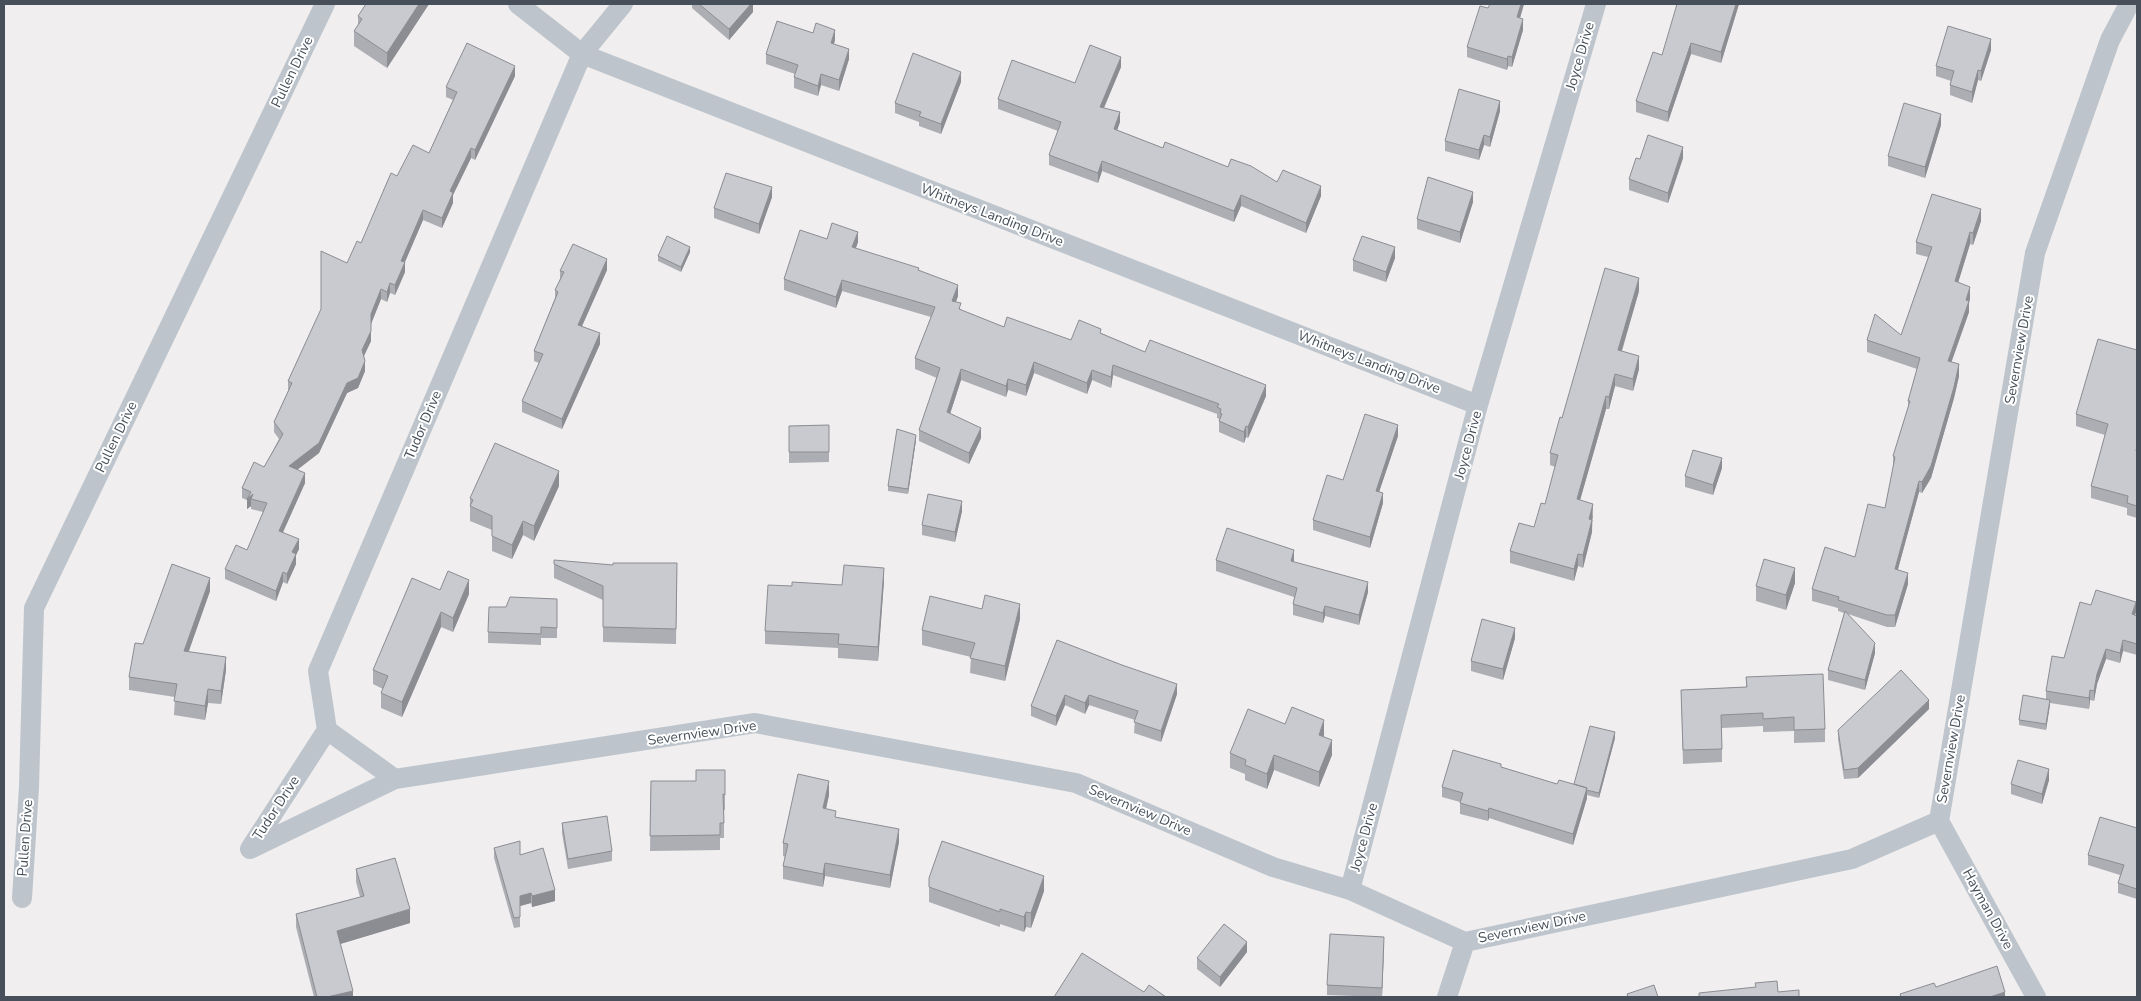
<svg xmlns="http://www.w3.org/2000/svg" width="2141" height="1001" viewBox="0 0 2141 1001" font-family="'Nunito Sans',sans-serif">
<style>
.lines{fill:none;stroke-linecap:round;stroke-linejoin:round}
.minor{stroke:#bdc4cc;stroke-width:20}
.wall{fill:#acaeb3}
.shaded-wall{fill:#8c8d92}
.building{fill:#c8cad0;stroke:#8c8d92}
.labels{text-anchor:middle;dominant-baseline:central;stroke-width:4;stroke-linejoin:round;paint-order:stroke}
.street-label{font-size:14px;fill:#47505a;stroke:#fff}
</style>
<rect width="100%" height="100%" fill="#f0eeee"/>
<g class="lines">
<path class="minor" d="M518,4L582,54L1478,405
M327,730L395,779L755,723L1076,783L1273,867L1350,890L1465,942L1852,859L1939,821L2035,253L2110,40L2129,4
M1939,821L2036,997
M250,849L327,730L318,671L582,54L623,4
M250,849L395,779
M1350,890L1478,405L1596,4
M22,898L29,787L34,608L325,4
M1447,997L1465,942"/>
</g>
<path class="wall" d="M429,4L387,68L354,46V31L358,25V16Z
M692,4H753V12L729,40L692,8Z
M1524,4L1520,18L1523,30L1512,67L1508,66L1507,70L1467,57V47L1488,8Z
M1739,4L1721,63L1691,54L1668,122L1636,112V101L1662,55Z
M835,40L834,44L849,59L839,91L821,85L818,96L794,88V77L795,74L766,64V54Z
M1991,50L1981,81L1978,80L1972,103L1950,95V85L1951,81L1936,76V66Z
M1121,67L1104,108L1120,122L1117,130L1163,148L1277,182L1321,196L1306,233L1241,206L1234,222L1102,171L1098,183L1049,165V155L1058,131L998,109V99L1075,83Z
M515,76L475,160L471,158L453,195V203L442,228L423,220L405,262V272L395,295L390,293L387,302L381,299L371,324V341L364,356L365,371L358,388L347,393L319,453L297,470L305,483L283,532L299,549L296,555V564L287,584L283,582L276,601L225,579V569L247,550L263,512L251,509V506L247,509V500L242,498V488L264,467L279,439L274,432V422L288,391V381L347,263L429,153L453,100L446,97V87Z
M961,82L941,134L919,126V122L895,113V103Z
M1500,111L1490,147L1484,145L1479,160L1445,151V141Z
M1941,125L1925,178L1888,166V156Z
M1683,158L1668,203L1629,190V179L1640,159Z
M772,197L759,234L714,218V208Z
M1473,202L1460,243L1417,229V219Z
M1981,221L1973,245L1970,244L1958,282L1970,298L1969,303V312L1951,362L1959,376L1954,398L1931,478L1922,493L1919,492L1898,569L1908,584L1895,627H1887L1848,614L1875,653L1865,690L1828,680V670L1844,613L1838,611V608L1812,601V589L1855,557L1885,508L1893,468V456L1908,407V401L1917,369L1867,352V340L1901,335L1928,257L1916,254V242Z
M827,239L858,242L856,248L919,270L958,296L956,302L961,310L1004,327L1071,340L1101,333L1145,352L1266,396L1248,438L1246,437L1244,443L1219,432V421L1220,419L1217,418V414L1113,375L1111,388L1092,380L1087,394L1034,373L1026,396L1008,390L1006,397L961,380L950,414L981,438L969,464L919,441V430L937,378L915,369V358L931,317L842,291L836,308L784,290V279Z
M690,252L681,272L658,261V256Z
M1395,258L1386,282L1353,271V260Z
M607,270L582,326L600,344L562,429L522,412V401L539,363L534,361V351L555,298V290L560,279V271Z
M1639,291L1622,351L1639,369L1633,391L1615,386L1609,409H1606L1580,500L1593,516L1592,520V532L1583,568L1578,566L1574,581L1510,563V551L1534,527L1545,504L1555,467L1550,465V453L1562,418Z
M2137,348V518L2127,515V508L2091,498V486L2105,435L2076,426V414L2137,350Z
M829,425V462L789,463V426Z
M1398,436L1379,492L1383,503L1370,548L1313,530V520L1343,480Z
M916,440L908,494L888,491V486Z
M1722,468L1713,495L1685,487V476Z
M559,486L534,541L523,535L512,559L492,551V530L470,521V498Z
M962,511L955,542L922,535V525Z
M1216,560L1294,561V562L1368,592L1359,625L1325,616L1323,623L1293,615V604L1294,597L1216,571Z
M677,563L676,644L603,642V600L554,578V564L613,565Z
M884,581L878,661L838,658V648L765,644V631L792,586L842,585Z
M1795,583L1786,610L1756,601V586Z
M440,590L469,594L453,632L441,627L402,717L381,708V693L383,689L373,684V670Z
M210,591L189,651L226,670L221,704L208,703L205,720L174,715L175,697L129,690V677L143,644Z
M557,599V638H541V645L488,643V632L506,607Z
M2091,605L2136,612L2135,615L2137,616V655L2123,651L2120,663L2106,659L2097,684L2094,701L2090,700L2089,709L2050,703L2046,730L2019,725V720L2046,699V691Z
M1020,619L1005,681L970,673L971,657L922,645V630Z
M1515,638L1503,680L1471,671V661Z
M1057,640L1177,694L1161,742L1134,733L1135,720L1089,705L1085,714L1065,705L1056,726L1031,716V706Z
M1746,677L1825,729V742L1794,743V731L1763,732V726L1722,728V762L1683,764L1681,690L1746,687Z
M1929,709L1858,778L1844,779L1838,739V730Z
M1285,724L1324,735V736L1332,755L1319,787L1274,770L1267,789L1245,780V774L1230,768V753Z
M1615,738L1599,798L1587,795V798L1573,845L1489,818L1488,821L1460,814V802L1442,797V787L1501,767L1557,784H1574Z
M725,770V810H724V838H720V850L650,851L651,781H696Z
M2049,780L2042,804L2011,794V784Z
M829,795L826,809L836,818L899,842L890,888L825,876L823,887L783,879V866L785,857L783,856V843Z
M562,823L612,851V861L568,869L562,833Z
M2137,828V899L2118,893V883L2120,875L2088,865V855Z
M494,848L520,855L555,901L532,907L531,903L520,906V927L514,928L494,858Z
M356,869L410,923L340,944L353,997H314L296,927V914L360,897L356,882Z
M929,878L1044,891L1031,928L1026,927L1024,932L1000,924V927L929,902Z
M1384,947L1382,997L1327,995V985Z
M1247,952L1220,987L1197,969V958Z"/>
<path class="shaded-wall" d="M419,4H429L387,68V53Z
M751,4H753V12L729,40V29Z
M1521,4H1524L1517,28V17Z
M1736,4H1739L1721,63V52Z
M1523,19V30L1512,67V57Z
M835,30V40L831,53V43Z
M1991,39V50L1981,81V71Z
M1691,43V54L1668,122V112Z
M849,49V59L839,91V80Z
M1508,56V66L1507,70V59Z
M1121,57V67L1100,117V107Z
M515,66V76L475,160V150Z
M1978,70V80L1972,103V92Z
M961,72V82L941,134V124Z
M821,74V85L818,96V86Z
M1500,101V111L1490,147V137Z
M1120,112V122L1114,139V129Z
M1941,114V125L1925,178V167Z
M1484,135V145L1479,160V150Z
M1683,147V158L1668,203V193Z
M471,148V158L453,195V203L442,228V218L450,191Z
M1102,161V171L1098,183V173Z
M1321,186V196L1306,233V223Z
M772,187V197L759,234V224Z
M1473,192V202L1460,243V232Z
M1241,195V206L1234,222V211Z
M1981,209V221L1973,245V233Z
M423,210V220L401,271V261Z
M858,232V242L852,258V247Z
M1970,232V244L1955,293V281Z
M690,247V252L681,272V267Z
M1395,247V258L1386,282V272Z
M607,259V270L578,335V325Z
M405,262V272L395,295V285Z
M1639,278V291L1618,363V350Z
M842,280V291L836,308V297Z
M390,283V293L387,302V292Z
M958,285V296L952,312V301Z
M1970,287V298L1969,303V312L1948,372V361Z
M381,289V299L371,324V314Z
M371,331V341L362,360V350Z
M600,333V344L562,429V419Z
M1639,356V369L1633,391V379Z
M365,361V371L358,388L347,393L319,453L289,476V466L347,383Z
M1034,362V373L1026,396V385Z
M1959,364V376L1954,398L1931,478L1922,493V482Z
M1113,365V375L1111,388V377Z
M961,369V380L947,423V412Z
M1092,370V380L1087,394V383Z
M1615,374V386L1609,409V397Z
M1008,379V390L1006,397V386Z
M1266,385V396L1248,438V427Z
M1606,396V409L1577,511V499Z
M1398,425V436L1376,501V491Z
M1246,426V437L1244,443V432Z
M981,428V438L969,464V453Z
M916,435V440L908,494V489Z
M1722,458V468L1713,495V485Z
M559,471V486L534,541V526Z
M305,473V483L279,541V531Z
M1919,481V492L1895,580V569Z
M1383,493V503L1370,548V537Z
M253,494L251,499V506L247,509V499Z
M962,501V511L955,542V532Z
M1593,504L1592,532L1583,568V555L1589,519Z
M523,521V535L512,559V545Z
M299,539V549L296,555V564L287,584V574L292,552Z
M1294,550V561L1291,572V561Z
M1578,554V566L1574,581V569Z
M884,568V581L878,661V647Z
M1795,568V583L1786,610V595Z
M283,572V582L276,601V591Z
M1908,573V584L1895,627V615Z
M210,578V591L184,664V651Z
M469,580V594L453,632V618Z
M1368,582V592L1359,625V615Z
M2136,602V612L2132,625V614Z
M1020,604V619L1005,681V666Z
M1325,606V616L1323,623V613Z
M441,612V627L402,717V702Z
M1515,628V638L1503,680V669Z
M2123,640V651L2120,663V653Z
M1875,643V653L1865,690V680Z
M2106,649V659L2097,684L2094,701V691L2097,674Z
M226,657V670L221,704V691Z
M1177,684V694L1161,742V731Z
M208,689V703L205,720V706Z
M2090,690V700L2089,709V698Z
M1065,695V705L1056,726V716Z
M1089,695V705L1085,714V703Z
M1929,700V709L1858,778V768Z
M2050,700V705L2046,730V724Z
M1324,720V735L1319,750V735Z
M1615,732V738L1599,798V793Z
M1332,740V755L1319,787V772Z
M1274,755V770L1267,789V774Z
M2049,769V780L2042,804V794Z
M829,781V795L823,822V808Z
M1587,788V798L1573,845V834Z
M1489,808V818L1488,821V811Z
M899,829V842L890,888V875Z
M825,863V876L823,887V874Z
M1044,876V891L1031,928V913Z
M555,890V901L532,907V896Z
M531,893V903L520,906V896Z
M410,909V923L337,945V931Z
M1026,912V927L1024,932V917Z
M1384,937V947L1382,997V988Z
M1247,942V952L1220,987V977Z
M353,991V997H327Z
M2005,992V997H1990Z"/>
<path class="building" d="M366,4H419L387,53L354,31L362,19L358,16Z
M699,4H751L729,29Z
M1490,4H1521L1517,17L1523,19L1512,57L1508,56L1507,59L1467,47L1480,6L1488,8Z
M1677,4H1736L1721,52L1691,43L1668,112L1636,101L1653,52L1662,55Z
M777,21L813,33L816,23L835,30L831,43L849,49L839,80L821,74L818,86L794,77L798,65L766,54Z
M1948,26L1991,39L1981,71L1978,70L1972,92L1950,85L1954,71L1936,66Z
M467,43L515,66L475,150L471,148L450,191L453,193L442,218L423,210L401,261L405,262L395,285L390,283L387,292L381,289L371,314V331L362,350L365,361L358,378L347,383L319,443L289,466L305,473L279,531L299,539L292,552L296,554L287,574L283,572L276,591L225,569L236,545L247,550L267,503L251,499L253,494L247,499L251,492L242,488L254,462L264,467L283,434L274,422L292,383L288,381L321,309V251L347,263L357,241L361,243L391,173L397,176L413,145L429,153L457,92L446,87Z
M1090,45L1121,57L1100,107L1120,112L1114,129L1163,148L1165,142L1228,167L1231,159L1251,166L1277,182L1283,170L1321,186L1306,223L1241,195L1234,211L1102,161L1098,173L1049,155L1061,122L998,99L1012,60L1075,83Z
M913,53L961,72L941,124L919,116L921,112L895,103Z
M1459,89L1500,101L1490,137L1484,135L1479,150L1445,141Z
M1904,103L1941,114L1925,167L1888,156Z
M1648,135L1683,147L1668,193L1629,179L1636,158L1640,159Z
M726,173L772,187L759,224L714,208Z
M1428,177L1473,192L1460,232L1417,219Z
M1932,194L1981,209L1973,233L1970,232L1955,281L1970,287L1966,300L1969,301L1948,361L1959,364L1954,387L1931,466L1922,482L1919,481L1895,569L1908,573L1895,615H1887L1838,600L1839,597L1812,589L1825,547L1855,557L1868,504L1885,508L1895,457L1893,456L1910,401H1908L1920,358L1867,340L1875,314L1901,335L1932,247L1916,242Z
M832,223L858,232L852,247L919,268L918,270L958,285L952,301L961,303L959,309L1004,327L1007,317L1071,340L1079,320L1101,329L1100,333L1145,352L1150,340L1266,385L1248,427L1246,426L1244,432L1219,421L1222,414L1220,413L1221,409L1217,407L1219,404L1113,365L1111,377L1092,370L1087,383L1034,362L1026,385L1008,379L1006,386L961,369L947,412L981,428L969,453L919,430L940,368L915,358L935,307L842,280L836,297L784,279L800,230L827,239Z
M667,236L690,247L681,267L658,256Z
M1362,236L1395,247L1386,272L1353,260Z
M573,244L607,259L578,325L600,333L562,419L522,401L543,354L534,351L558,292L555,290L564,272L560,271Z
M1605,268L1639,278L1618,350L1639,356L1633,379L1615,374L1609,397L1606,396L1577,499L1593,504L1589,519L1592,520L1583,555L1578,554L1574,569L1510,551L1519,523L1534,527L1541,503L1545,504L1558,455L1550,453L1560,417L1562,418Z
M2098,339L2137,350V348V446L2136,451L2137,452V506L2127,503L2128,496L2091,486L2108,424L2076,414Z
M1365,414L1398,425L1376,491L1383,493L1370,537L1313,520L1327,475L1343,480Z
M829,425V452H789V426Z
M897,429L916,435L908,489L888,486Z
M495,443L559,471L534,526L523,521L512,545L492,536V516L470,506L473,500L470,498Z
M1693,450L1722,458L1713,485L1685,476Z
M928,494L962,501L955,532L922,525Z
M1227,528L1294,550L1291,561L1368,582L1359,615L1325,606L1323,613L1293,604L1297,588L1216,560Z
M1764,559L1795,568L1786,595L1756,586Z
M554,560L613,565V563H677L676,629L603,627V586L554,564Z
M172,564L210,578L184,651L226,657L221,691L208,689L205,706L174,701L177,684L129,677L135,643L143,644Z
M844,565L884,568L878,647L838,644L839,634L765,631L768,585L792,586V582L842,585Z
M448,571L469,580L453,618L441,612L402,702L381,693L388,676L373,670L412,578L440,590Z
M2096,590L2136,602L2132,614L2137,616V644L2123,640L2120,653L2106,649L2097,674L2094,691L2090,690L2089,698L2046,691L2052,656L2064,658L2080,602L2091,605Z
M985,595L1020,604L1005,666L970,658L975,643L922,630L930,596L982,609Z
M510,597L557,599V628L541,627V634L488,632L489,607H506Z
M1845,611L1875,643L1865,680L1828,670Z
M1482,619L1515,628L1503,669L1471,661Z
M1057,640L1122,665L1177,684L1161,731L1134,722L1138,711L1089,695L1085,703L1065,695L1056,716L1031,706Z
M1901,670L1929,700L1858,768L1844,770L1838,730Z
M1823,674L1825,729L1794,730V717L1763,719V713L1721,715L1722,749L1683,750L1681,690L1747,687L1746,677Z
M2023,695L2050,700L2046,724L2019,720Z
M1292,707L1324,720L1319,735L1332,740L1319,772L1274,755L1267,774L1245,765L1246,760L1230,753L1248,709L1285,724Z
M1590,726L1615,732L1599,793L1586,790L1587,788L1574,784Z
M1453,750L1501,764V767L1557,784L1559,780L1587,788L1573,834L1489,808L1488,811L1460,803L1463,793L1442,787Z
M2018,760L2049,769L2042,794L2011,784Z
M696,770H725V795L723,794L724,823H720V835L650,836L651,781H696Z
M798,774L829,781L823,808L836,811L835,817L899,829L890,875L825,863L823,874L783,866L788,844L783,843Z
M607,816L612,851L568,859L562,823Z
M2100,817L2137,828V889L2118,883L2124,865L2088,855Z
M520,841V855L543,848L555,890L532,896L531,893L520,896V917L514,918L494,848Z
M942,841L1044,876L1031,913L1026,912L1024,917L1000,909V912L929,887V878Z
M395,858L410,909L337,931L353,991L327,997H317L296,914L364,896L356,869Z
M1224,924L1247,942L1220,977L1197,958Z
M1330,934L1384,937L1382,988L1327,985Z
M1082,953L1144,992L1149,985L1166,997H1054Z
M1997,966L2005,992L1990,997H1901L1900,994L1934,983L1936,987Z
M1777,981L1778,992L1799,990V997H1699V993L1756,987L1755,983Z
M1654,985L1658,997H1628L1627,994Z"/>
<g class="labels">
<g class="street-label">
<text transform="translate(1580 56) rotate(-74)">Joyce Drive</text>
<text transform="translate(292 72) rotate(-64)">Pullen Drive</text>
<text transform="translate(992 215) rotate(21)">Whitneys Landing Drive</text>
<text transform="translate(2019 350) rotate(-80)">Severnview Drive</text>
<text transform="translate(1369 362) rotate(21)">Whitneys Landing Drive</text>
<text transform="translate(423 425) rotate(-67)">Tudor Drive</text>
<text transform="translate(116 437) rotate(-64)">Pullen Drive</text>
<text transform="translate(1468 445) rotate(-75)">Joyce Drive</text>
<text transform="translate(702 733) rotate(-8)">Severnview Drive</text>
<text transform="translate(1951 749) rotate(-80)">Severnview Drive</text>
<text transform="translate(276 808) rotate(-57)">Tudor Drive</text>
<text transform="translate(1140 810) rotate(23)">Severnview Drive</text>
<text transform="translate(1364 837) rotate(-75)">Joyce Drive</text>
<text transform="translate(25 838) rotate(-86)">Pullen Drive</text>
<text transform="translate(1988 909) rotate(61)">Hayman Drive</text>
<text transform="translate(1532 927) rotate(-12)">Severnview Drive</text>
</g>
</g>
<rect width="2141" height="1001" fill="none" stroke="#47505a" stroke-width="10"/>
</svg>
